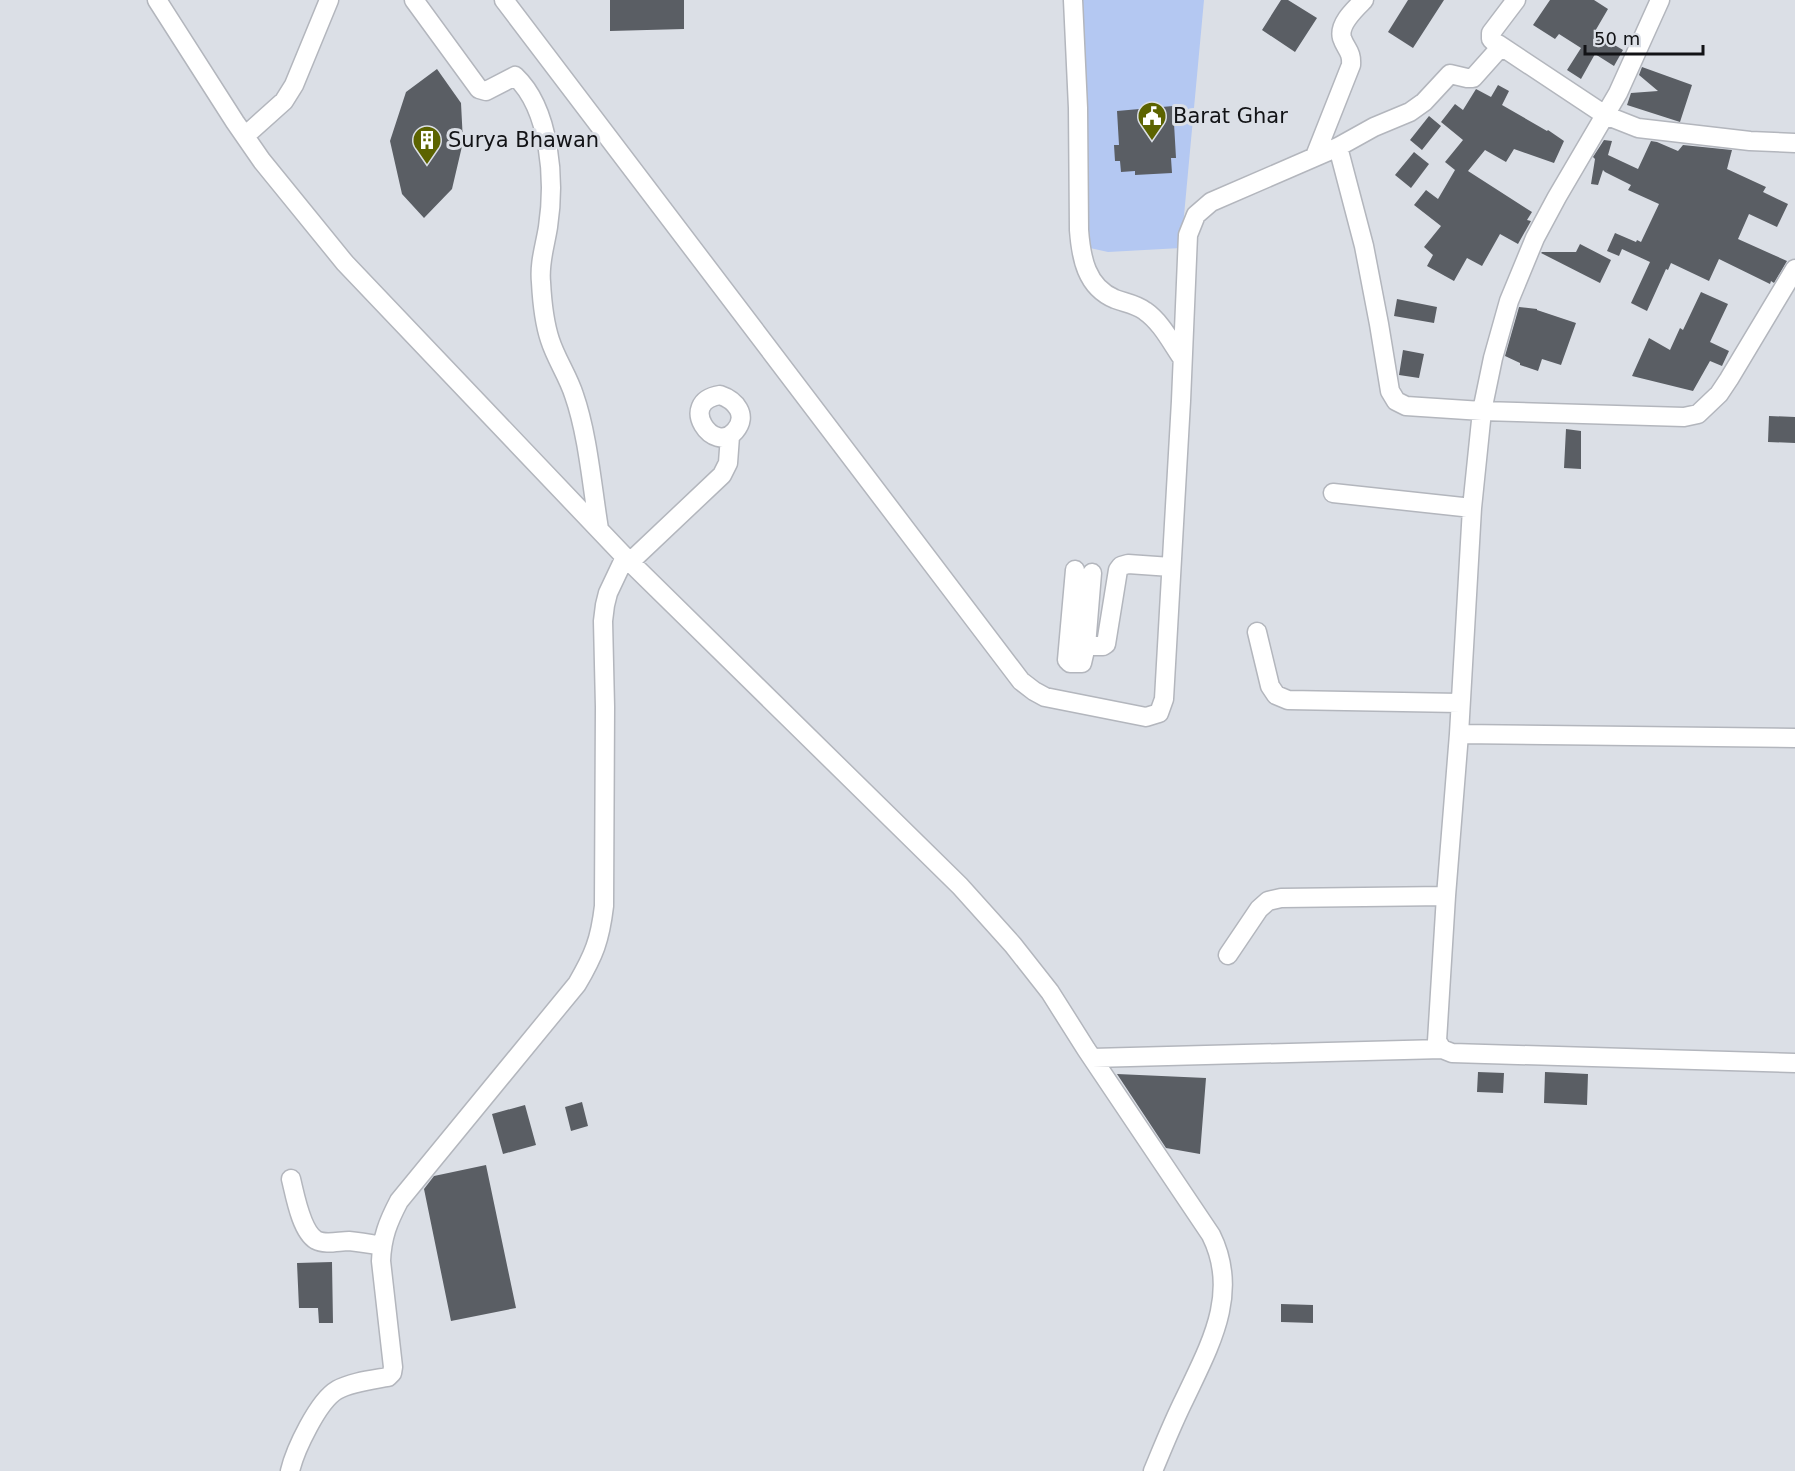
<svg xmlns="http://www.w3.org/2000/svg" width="1795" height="1471" viewBox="0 0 1795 1471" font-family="'DejaVu Sans',sans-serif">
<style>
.green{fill:#b4c8f2}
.building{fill:#5a5e64}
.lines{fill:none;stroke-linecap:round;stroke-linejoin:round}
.minor-casing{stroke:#b3b6bd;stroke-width:21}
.minor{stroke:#fff;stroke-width:18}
.labels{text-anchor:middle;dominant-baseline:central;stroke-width:6;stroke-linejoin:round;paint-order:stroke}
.poi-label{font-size:21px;fill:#121316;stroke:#dbdfe6;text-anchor:start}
</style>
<rect width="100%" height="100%" fill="#dbdfe6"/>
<path class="green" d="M1070,0H1204L1181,248L1108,252L1090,248L1077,25Z"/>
<path class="building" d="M610,0H684V29L610,31Z
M1281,0H1288L1317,18L1295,52L1262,30Z
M1408,0H1444L1413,48L1388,32Z
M1550,0H1594L1608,9L1594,33L1623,50L1614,66L1595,54L1581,79L1567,70L1581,48L1559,34L1555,39L1533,25Z
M1642,67L1692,85L1680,122L1627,105L1631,93L1658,91L1639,75Z
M437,69L461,103L463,142L452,189L424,218L402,194L390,141L406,92Z
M1498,85L1509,91L1502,105L1547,131L1548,130L1564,141L1554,163L1514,149L1506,162L1485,150L1468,171L1532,212L1527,220L1531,221L1518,244L1500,234L1482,266L1467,258L1454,281L1427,266L1433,255L1424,247L1441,226L1414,205L1426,190L1438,199L1455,170L1445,162L1463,140L1441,122L1455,104L1463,110L1476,89L1491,97Z
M1173,106L1176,158H1171L1172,173L1135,175V171L1121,172L1120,161H1115L1114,145H1119L1117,111Z
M1429,116L1441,126L1422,150L1410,140Z
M1604,140L1612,141L1608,155L1638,169L1651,141L1657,142L1678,151L1683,145L1732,150L1727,169L1766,187L1763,192L1788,204L1777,227L1749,214L1738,239L1787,261L1774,283L1771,281L1770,284L1719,259L1709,281L1671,263L1668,270L1666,269L1647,311L1631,303L1650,262L1622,249L1619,256L1607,251L1615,233L1636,242L1637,240L1641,242L1659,204L1628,190L1631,185L1605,172L1603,170L1598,185L1591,184L1595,159L1593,157Z
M1414,152L1429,164L1411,188L1395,175Z
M1580,244L1611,260L1600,283L1541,253L1542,252H1576Z
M1701,292L1728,304L1710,342L1729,351L1722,366L1710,361L1693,391L1632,376L1649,338L1670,350L1680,328L1683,330Z
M1397,299L1437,307L1434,323L1394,316Z
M1519,307L1537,309V310L1576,323L1561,365L1542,359L1538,371L1520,365V363L1505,356Z
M1403,350L1424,354L1419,378L1399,375Z
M1769,416L1795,417V443L1768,442Z
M1566,429L1581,431V469L1564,468Z
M1478,1072L1504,1073L1503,1093L1477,1092Z
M1545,1072L1588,1074L1587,1105L1544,1103Z
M1117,1074L1206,1078L1200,1154L1166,1148Z
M582,1102L588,1126L571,1131L565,1107Z
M525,1105L536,1145L503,1154L492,1114Z
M486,1165L516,1308L451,1321L424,1189L434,1176Z
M332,1262L333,1323H319L318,1308H299L297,1263Z
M1281,1304L1313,1305V1323L1281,1322Z"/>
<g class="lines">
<g class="minor-casing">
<path id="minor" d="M157,0L235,122L262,161L345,263L625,557L960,886L1013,945L1050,992L1086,1049L1211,1235C1240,1293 1210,1345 1185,1398C1173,1422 1163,1447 1153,1471
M414,0L479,89L486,91L515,76C551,110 555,181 548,227C545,246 539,263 541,282C542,301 544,322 550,340C556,359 568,376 574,395C588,435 592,487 599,529
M504,0L1021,681L1034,691L1045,697L1146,717L1159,713L1164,699L1181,401L1188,235L1196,215L1211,202L1338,147L1374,127L1410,112L1424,102L1450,74L1467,78H1473L1498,50L1499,47L1491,39V33L1516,0
M1073,0L1078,108L1079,230C1081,257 1086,287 1115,299C1126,303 1136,304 1145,311C1161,322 1171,342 1182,358
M1498,44L1605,115L1638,128L1750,141L1795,143
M245,136L284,101L294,85L329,0
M1338,147L1364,246L1379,324L1390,391L1396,401L1406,406L1482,411L1684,417L1698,414L1719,394L1729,379L1795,269
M1315,156L1351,65C1352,51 1346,50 1342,38C1338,24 1355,9 1364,0
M720,395C735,400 749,415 735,431C714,456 676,402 720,395Z
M1333,493L1472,508
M630,562L722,475L728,463L730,436
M1075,570L1067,660L1070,663H1082L1086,646H1103L1106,644L1118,570L1121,566L1128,564L1171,567
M1257,632L1270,686L1276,695L1288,700L1460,703
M1086,646L1092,573
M1459,734L1795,738
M1228,955L1259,909L1268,901L1281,898L1446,896
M1442,1049L1437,1041L1446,896L1459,734L1472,508L1482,411L1493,358L1509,301L1535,238L1557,197L1618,93L1660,0
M1092,1058L1442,1049L1452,1053L1795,1063
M291,1179C295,1195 301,1231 316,1240C325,1245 339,1241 349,1241C360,1242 371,1244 382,1246
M290,1471C295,1450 318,1401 337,1390C352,1382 371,1380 388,1377L392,1373L393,1367L381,1261C382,1237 388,1222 399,1201L577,984C594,955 600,940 604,906L605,707L603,621L605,605L608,593L625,557"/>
</g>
<use href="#minor" class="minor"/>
</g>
<defs>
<g id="civic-pin" transform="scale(1.5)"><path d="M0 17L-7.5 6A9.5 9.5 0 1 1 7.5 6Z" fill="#5c6300" stroke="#dbdfe6"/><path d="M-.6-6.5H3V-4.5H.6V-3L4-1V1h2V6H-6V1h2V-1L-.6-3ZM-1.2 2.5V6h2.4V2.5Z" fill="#fff"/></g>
<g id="building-pin" transform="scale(1.5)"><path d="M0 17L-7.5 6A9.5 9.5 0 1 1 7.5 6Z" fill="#5c6300" stroke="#dbdfe6"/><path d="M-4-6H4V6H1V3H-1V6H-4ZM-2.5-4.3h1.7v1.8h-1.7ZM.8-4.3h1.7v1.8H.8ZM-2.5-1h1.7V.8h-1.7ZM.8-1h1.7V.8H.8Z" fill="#fff"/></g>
</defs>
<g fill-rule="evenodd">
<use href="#civic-pin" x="1152" y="116"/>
<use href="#building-pin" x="427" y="140"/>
</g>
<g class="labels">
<g class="poi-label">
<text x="1173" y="116">Barat Ghar</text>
<text x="448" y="140">Surya Bhawan</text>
</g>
</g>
<path d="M1585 45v9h118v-9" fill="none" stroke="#121316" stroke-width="3"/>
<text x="1594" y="45" font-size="18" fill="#121316" stroke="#dbdfe6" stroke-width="4.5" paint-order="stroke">50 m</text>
</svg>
